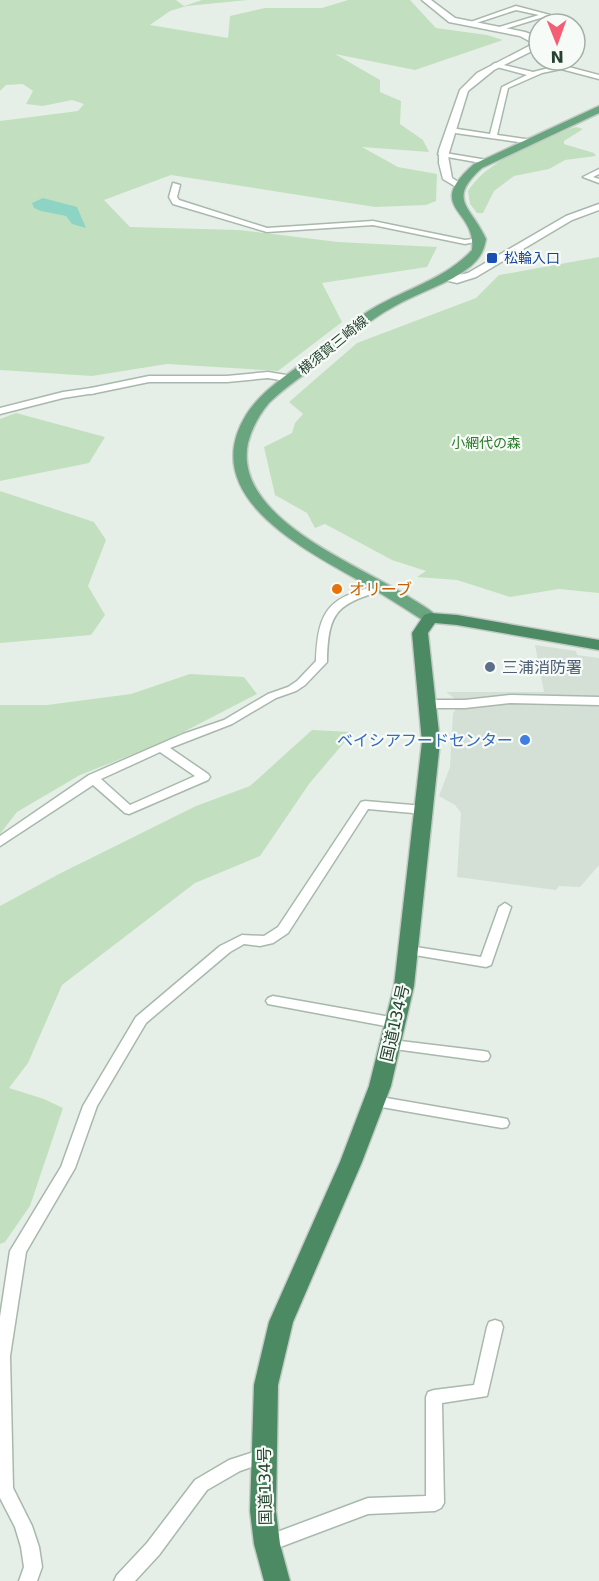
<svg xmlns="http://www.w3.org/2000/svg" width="599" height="1581" viewBox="0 0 599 1581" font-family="'DejaVu Sans','Noto Sans JP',sans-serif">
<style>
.built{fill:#d4dfd5}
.green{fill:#c2e0bf}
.water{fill:#8dd4c4}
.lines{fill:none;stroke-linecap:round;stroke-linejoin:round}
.minor-casing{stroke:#a8b8ac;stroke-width:3}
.tertiary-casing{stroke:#a8b8ac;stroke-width:3}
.primary-casing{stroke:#c2cac4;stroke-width:3}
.trunk-casing{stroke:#c2cac4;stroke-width:3}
.minor{fill:#fff;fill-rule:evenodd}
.tertiary{fill:#fff;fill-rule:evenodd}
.primary{fill:#69a57f;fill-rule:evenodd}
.trunk{fill:#4c8a64;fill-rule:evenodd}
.transit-dot{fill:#1a4fb4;stroke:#f7fbf7;stroke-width:2}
.food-dot{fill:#e8710a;stroke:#f7fbf7;stroke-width:2}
.service-dot{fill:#5c6f8a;stroke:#f7fbf7;stroke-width:2}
.shop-dot{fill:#3f7fe0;stroke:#f7fbf7;stroke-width:2}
.labels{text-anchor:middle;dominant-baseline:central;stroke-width:4.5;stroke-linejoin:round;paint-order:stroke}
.far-transit-label{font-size:14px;fill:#164399;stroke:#f7fbf7;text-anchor:start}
.far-street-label{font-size:14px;fill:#24422e;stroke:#f7fbf7}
.far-park-label{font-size:14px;fill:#2d7a2d;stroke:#f7fbf7}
.food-label{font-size:16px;fill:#c56008;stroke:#f7fbf7;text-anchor:start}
.service-label{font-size:16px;fill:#4e5e75;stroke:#f7fbf7;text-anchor:start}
.shop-label{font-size:16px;fill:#366cbe;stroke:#f7fbf7;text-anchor:end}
.street-label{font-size:16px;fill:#24422e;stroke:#f7fbf7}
</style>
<rect width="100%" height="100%" fill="#e6efe7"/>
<path class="built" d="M535,645L576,651L577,655L599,658V865L580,887L559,886L556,890L457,877L461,813L455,805L439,796L450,767L453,713L455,711L454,698L446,692H544Z"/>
<path class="green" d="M0,0H176L184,6L202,0H248L187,6L170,11L150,25L228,38L230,16L265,8H322L348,0H410L436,28L487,35L503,40L415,70L335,54L380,80V92L401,101L400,124L423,140L429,152L362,147L398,167L437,174L436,201L426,205L375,207L171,175L104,200L130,227L239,230L338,242L437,247L427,267L322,283L342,322L278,371L167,364L92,376L0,370V121L78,111L84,104L72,100L43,106L26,104L33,91L23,84L6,85L0,91Z
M576,127L583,129L564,141V144L594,153L596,156L565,160L549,169L514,176L494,191L483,213H477L470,204L468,191C489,158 535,145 569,129Z
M599,257V593L559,589L510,597L457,580L417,577L426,571L392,560L325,524L315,528L307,513L275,495L264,447L292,433L295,423L303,414L289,402L357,343L476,298L499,275Z
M16,413L105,437L89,463L0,481V419Z
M0,491L94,522L106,540L88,586L105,615L91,635L0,643Z
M190,674L244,677L257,694L164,742L80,775L17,812L0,834V705H47L131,694Z
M312,730L353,732L309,784L260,856L195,883L62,985L28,1063L9,1088L44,1099L63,1108L30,1206L5,1242L0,1244V906L59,874L196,806L250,786Z"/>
<path class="water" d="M43,198L77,207L86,228L72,224L66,216L41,211L34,208L32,203Z"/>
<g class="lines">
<g class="minor-casing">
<path id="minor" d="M516,6L550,15L498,31L495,29L496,28L539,15L516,10L470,25L465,24Z
M495,63L533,72L561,65L599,75V79L561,69L542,73L508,88L497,135L532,140V144L448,132L447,130L451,128L490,134L502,87L527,75L493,66L492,65Z
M439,152L487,160L491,162L487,164L442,156L438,154Z
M599,169V174L593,177L599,179V183L583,177Z
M173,183L180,185L177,197L179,200L267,228L373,221L465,240L480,238L484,240L465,244L373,225L267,232L173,204L169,197Z
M268,372L292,376L296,379L292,382L268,378L227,382H149L91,394L86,391L91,388L149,376H227Z
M383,584L387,585L388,587L387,589C338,604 328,609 327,662L305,685L296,691L276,698L232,724L170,748L208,774L210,777L208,780L129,814L125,813L93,785L0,846V836L89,775L183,734L224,720L268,694L288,687L297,681L316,661C318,606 331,597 383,584ZM160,752L195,776L130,805L101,779Z
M365,801L424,806L430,810L424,814L368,809L288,933L273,943L260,946L244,944L230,952L146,1023L97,1106L75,1168L26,1252L10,1356L13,1488L32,1526L39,1547L42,1567L37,1581H19L24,1567L21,1547L15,1527L0,1498V1317L10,1251L61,1167L83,1106L136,1017L220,946L242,935L264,936L278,927L361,802Z
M505,903L511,907L491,965L486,967L409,954L404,953L402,950L404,947L409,946L481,957L499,907Z
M273,996L396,1018L401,1020L403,1023L401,1026L396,1028L268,1004L266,1001L268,998Z
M392,1040L483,1051L488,1052L490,1056L488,1060L483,1061L387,1048L385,1045L387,1042Z
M375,1096L502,1118L507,1119L509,1123L507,1127L502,1128L370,1105L368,1101L370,1097Z
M495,1320L501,1322L503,1327L487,1396L442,1403L444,1503L441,1508L435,1511L368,1514L267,1552L261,1550L258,1544L261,1538L368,1498L426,1496V1397L428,1392L434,1390L474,1385L487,1327L489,1322Z
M263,1449L269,1451L271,1456L269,1461L240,1471L207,1490L159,1555L135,1581H114L117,1575L147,1543L195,1480L229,1460Z"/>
</g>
<g class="tertiary-casing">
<path id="tertiary" d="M422,0H431L455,18L525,32L533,35L539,42L536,49L494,70L468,91L448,156L452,178L463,185L458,188L443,179L439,163V150L460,90L477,73L529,46L531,42L520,36L449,22Z
M599,204V210L572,220L476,277L457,283L437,278C442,274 458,276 468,273L566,216Z
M91,388L97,391L95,393L63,398L0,414V408L63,392Z
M511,695L599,697V705L511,703L465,708H427L420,704L427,700H465Z"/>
</g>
<g class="primary-casing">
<path id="primary" d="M599,106V113L482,168C446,200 471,206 486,239C484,251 480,258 471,266C449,284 419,292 395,306C365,322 341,345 315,366C300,378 283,389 269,403C259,415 252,428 248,443C232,518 360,565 409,597C418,603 431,609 438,618L436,621H424C404,608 384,595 363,583C306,550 196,497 246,415C260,392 285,377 306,360C326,344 345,326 367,312C401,290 445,280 472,250C477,208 423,209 474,164Z"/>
</g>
<g class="trunk-casing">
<path id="trunk" d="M430,613L457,615L599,640V650L457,625L435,623L428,633L440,742L414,986L391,1086L362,1162L293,1322L278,1385L276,1511L280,1544L290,1581H264L254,1544L250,1511L254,1385L269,1322L340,1162L369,1086L394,986L422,742L412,633L424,615Z"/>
</g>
<use href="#minor" class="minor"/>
<use href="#tertiary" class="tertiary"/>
<use href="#primary" class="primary"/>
<use href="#trunk" class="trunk"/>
</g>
<rect class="transit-dot" x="486" y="252" width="12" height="12" rx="3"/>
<circle class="food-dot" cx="337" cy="589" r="6"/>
<circle class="service-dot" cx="490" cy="667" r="6"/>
<circle class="shop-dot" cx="525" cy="740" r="6"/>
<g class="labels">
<g class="far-transit-label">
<text x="504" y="258">松輪入口</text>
</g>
<g class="far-street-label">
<text transform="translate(333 345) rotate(-39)">横須賀三崎線</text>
</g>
<g class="far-park-label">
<text x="486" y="443">小網代の森</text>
</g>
<g class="food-label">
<text x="349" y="589">オリーブ</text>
</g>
<g class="service-label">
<text x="502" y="667">三浦消防署</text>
</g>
<g class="shop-label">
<text x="513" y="740">ベイシアフードセンター</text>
</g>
<g class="street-label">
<text transform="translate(395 1023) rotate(-77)">国道134号</text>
<text transform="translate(265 1486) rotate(-91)">国道134号</text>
</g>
</g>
<g transform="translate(557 42) rotate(179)"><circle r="28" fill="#f7fbf7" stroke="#a3b1a7" stroke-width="1.5"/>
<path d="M0-4.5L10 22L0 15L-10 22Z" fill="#f55e72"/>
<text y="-9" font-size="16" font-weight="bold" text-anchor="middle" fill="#24422e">N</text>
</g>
</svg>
